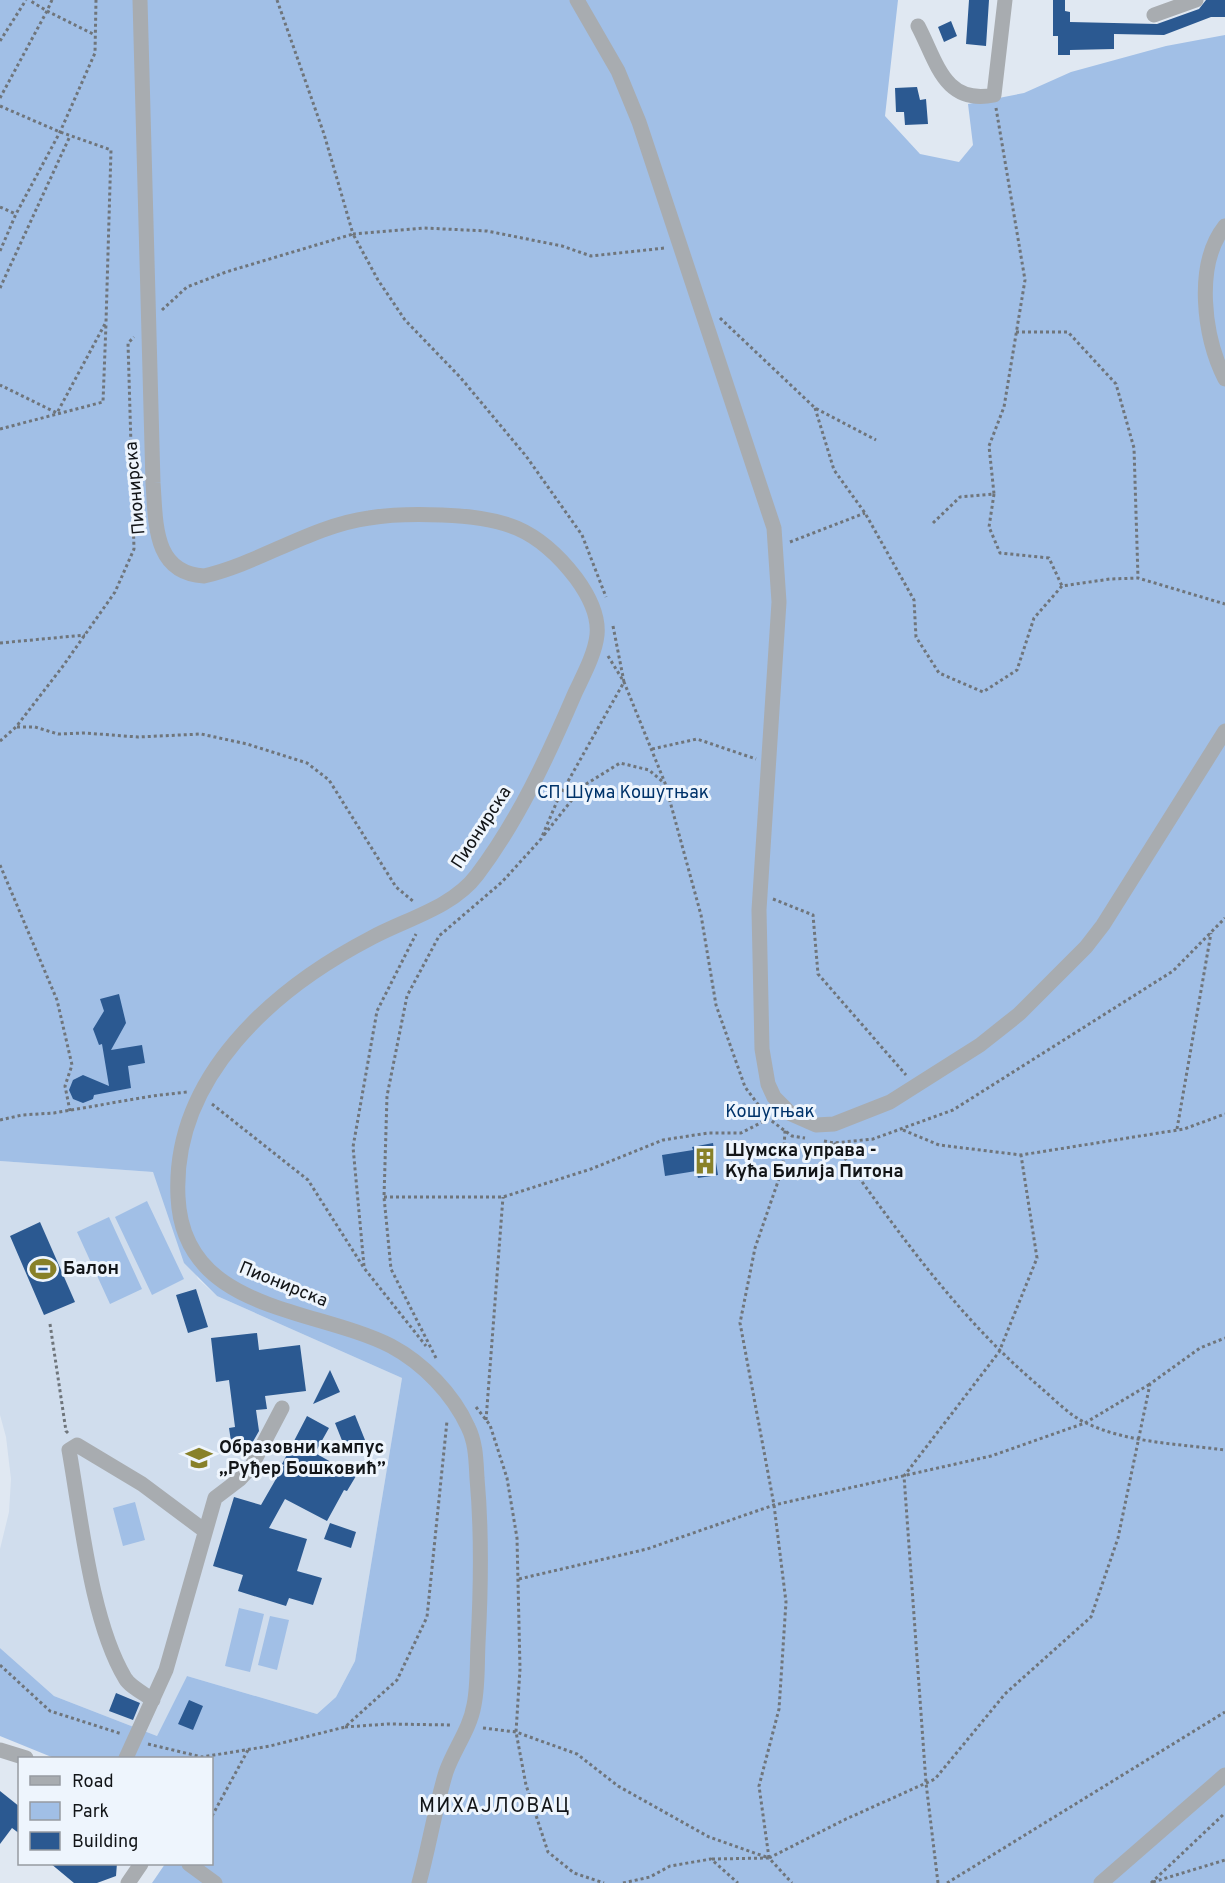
<svg xmlns="http://www.w3.org/2000/svg" width="1225" height="1883" viewBox="0 0 1225 1883" font-family="Overpass,sans-serif">
<style>
.built{fill:#d0dded}
.green{fill:#a1bfe6}
.building{fill:#2b5991}
.lines{fill:none;stroke-linecap:round;stroke-linejoin:round}
.path{stroke:#6f757b;stroke-width:3;stroke-dasharray:3 3;stroke-linecap:butt}
.minor{stroke:#a8acb0;stroke-width:15}
.labels{text-anchor:middle;dominant-baseline:central;stroke-width:6;stroke-linejoin:round;paint-order:stroke}
.street-label{font-size:18px;fill:#121518;stroke:#eef5fd}
.park-label{font-size:18px;fill:#00336a;stroke:#eef5fd}
.poi-label{font-size:18px;font-weight:bold;fill:#121518;stroke:#eef5fd;text-anchor:start}
.neighbourhood-label{font-size:20px;letter-spacing:1.5px;fill:#121518;stroke:#eef5fd}
</style>
<rect width="100%" height="100%" fill="#e0e8f2"/>
<path class="built" d="M0,1161L153,1172L198,1279L217,1296L402,1378L355,1661L336,1697L317,1714L187,1676L157,1736L54,1696L0,1648V1549L9,1512L11,1479L6,1437L0,1415Z"/>
<path class="green" d="M0,0H898L885,116L920,154L959,162L973,145L968,104L1024,93L1071,72L1166,46L1225,35V1883H152L165,1864H212V1758H54L0,1736V1648L54,1696L157,1736L187,1676L317,1714L336,1697L355,1661L402,1378L217,1296L184,1263L153,1172L0,1161Z
M147,1201L184,1279L152,1295L115,1217Z
M109,1217L142,1289L110,1304L77,1232Z
M135,1502L145,1540L123,1546L113,1508Z
M239,1608L264,1614L250,1672L225,1666Z
M270,1616L289,1620L277,1670L258,1665Z"/>
<path class="building" d="M969,0H989L986,46L966,44Z
M1053,0H1065V11L1070,12V22L1157,24L1199,9L1206,0H1225V17H1211L1164,35L1114,34V49L1070,50V55H1058V36H1053Z
M951,21L957,36L944,42L938,27Z
M917,87L920,100L926,99L928,124L905,125L904,112H896L895,88Z
M119,994L126,1023L111,1050L142,1045L145,1063L128,1066L131,1088L94,1095L93,1099L83,1103L73,1099L69,1090L73,1080L83,1075L109,1086L102,1044L99,1045L93,1029L104,1011L100,999Z
M713,1143L718,1175L698,1178L696,1171L665,1176L662,1155L693,1150L692,1147Z
M40,1222L75,1302L44,1315L10,1236Z
M196,1289L208,1327L188,1333L176,1295Z
M257,1333L259,1350L300,1345L306,1391L265,1396L267,1409L256,1410L259,1431L251,1445L232,1448L229,1428L235,1427L229,1380L216,1382L211,1338Z
M330,1370L340,1392L313,1404Z
M355,1415L367,1445L347,1453L335,1423Z
M307,1416L329,1428L315,1453L356,1476L347,1491L344,1490L327,1521L285,1499L269,1528L307,1539L297,1571L322,1578L313,1605L289,1598L286,1606L238,1591L243,1575L213,1566L234,1497L261,1505L284,1465L282,1464Z
M330,1523L356,1532L351,1548L324,1539Z
M116,1693L140,1703L133,1720L109,1711Z
M189,1700L203,1706L193,1730L178,1724Z
M0,1791L20,1807V1834L12,1828L0,1844Z
M50,1863H117L116,1876L97,1883H74Z"/>
<g class="lines">
<path class="path" d="M52,0L47,11L95,35
M277,0L324,134L353,234L424,228L487,231L562,246L591,256L665,248
M0,41L26,0
M0,98L47,11L29,0
M0,106L60,132L111,150L106,322L57,413L0,385
M0,207L16,214
M0,251L16,214L60,132L95,53L96,0
M0,288L70,136
M162,310L187,287L226,272L353,234L378,280L405,320L460,377L526,456L582,535L606,597
M720,318L815,408L876,440
M1016,332H1068L1116,384L1134,448L1138,578
M815,408L834,470L865,513L914,600L916,637L939,673L983,692L1017,670L1034,618L1062,586L1110,579L1138,578L1225,604
M0,429L103,402L106,324
M994,494L989,527L1000,553L1049,558L1062,586
M933,523L960,497L994,494L989,446L1004,407L1025,280L996,108
M790,542L865,513
M0,643L85,635
M608,656L624,682L665,783L701,915L716,1005L745,1087L769,1119L792,1136L805,1138
M17,727H35L58,734L85,733L138,737L201,734L247,744L307,763L329,780L396,887L414,902
M0,741L16,727L63,666L115,592L134,549L128,343L134,337
M652,749L697,739L756,759
M544,835L583,786L620,763L649,770L663,782
M0,865L57,1000L72,1065L65,1086L70,1111
M773,899L813,915L818,974L906,1075
M212,1104L308,1180L364,1268L426,1346
M0,1120L22,1115L54,1113L152,1096L187,1092
M1177,1129L1211,933
M903,1130L939,1145L1021,1155L1184,1129L1225,1114
M824,1141L834,1143L873,1139L953,1110L1173,971L1225,918
M834,1143C897,1230 957,1317 1040,1387C1053,1398 1070,1416 1086,1423C1128,1443 1180,1444 1225,1450
M384,1197H503L591,1169L663,1140L708,1133H741L770,1118
M364,1266L353,1147L377,1011L416,934
M50,1324L66,1431L69,1434
M436,1358L391,1269L384,1197L387,1096L407,996L439,936L502,882L541,839L558,799L624,682L613,626
M476,1407L490,1425L507,1478L517,1538L520,1669L516,1732L526,1785L548,1852L574,1873L604,1883
M486,1420L503,1197
M519,1579L647,1549L774,1505L991,1456L1085,1423L1150,1384
M0,1665L50,1711L122,1734
M345,1727L388,1724L452,1725
M483,1728L516,1732L577,1754L618,1786L709,1837L769,1858L846,1819L935,1779L1005,1694L1091,1617L1118,1538L1150,1384L1200,1348L1225,1338
M148,1744L202,1757L270,1746L345,1727L397,1680L427,1617L447,1421
M212,1816L248,1750
M769,1858L759,1786L779,1709L786,1602L774,1505L740,1323L755,1248L783,1167L785,1130
M712,1859L769,1858L792,1883
M1153,1882L1225,1860
M623,1883L650,1877L670,1866L711,1859L738,1883
M938,1883L926,1783L904,1476L999,1352L1037,1258L1021,1155
M947,1883L1225,1712
M1151,1883L1225,1813"/>
<path class="minor" d="M140,0L153,483C156,523 153,573 204,576C260,563 311,526 369,518C393,514 418,514 442,515C502,517 537,527 576,578C587,593 599,615 597,635C595,654 583,676 575,693C548,756 518,821 477,875C452,908 406,919 371,938C273,989 172,1077 178,1197C183,1312 314,1307 391,1346C423,1363 453,1394 468,1427C476,1443 476,1461 477,1478C482,1533 481,1588 478,1643C477,1664 478,1686 474,1705C470,1729 454,1749 446,1772C435,1808 429,1847 419,1883
M577,0L618,71L639,122L774,528L779,602L759,910L762,1049L768,1084L774,1097L791,1114L816,1125L834,1124L890,1102L980,1045L1019,1014L1086,947L1103,925L1225,731
M1154,15L1196,0
M918,26C937,62 944,105 994,95L1005,0
M1225,226C1194,265 1204,337 1225,379
M153,1700C145,1694 130,1687 125,1678C91,1621 81,1517 69,1450L77,1445L142,1484L205,1531
M0,1750L26,1758
M126,1758L166,1670L215,1498L240,1479L251,1467L282,1408
M189,1864L215,1883
M128,1883L141,1864
M1101,1883L1225,1775"/>
</g>
<defs>
<g id="building-bare" transform="scale(2.07)"><path d="M-4-6H4V6H1V3H-1V6H-4ZM-2.5-4.3h1.7v1.8h-1.7ZM.8-4.3h1.7v1.8H.8ZM-2.5-1h1.7V.8h-1.7ZM.8-1h1.7V.8H.8Z" fill="#888129" stroke="#eef5fd" stroke-width="2.5" paint-order="stroke"/></g>
<g id="stadium-bare" transform="scale(2.07)"><path d="M0-5a6.5 5 0 1 0 0 10a6.5 5 0 1 0 0-10ZM-3.5-1.8h7v3.6h-7Z" fill="#888129" stroke="#eef5fd" stroke-width="2.5" paint-order="stroke"/></g>
<g id="school-bare" transform="scale(2.07)"><path d="M0-5L7-2L0 1L-7-2ZM-4 1L0 2.5L4 1V4Q0 6-4 4Z" fill="#888129" stroke="#eef5fd" stroke-width="2.5" paint-order="stroke"/></g>
</defs>
<g fill-rule="evenodd">
<use href="#building-bare" x="705" y="1161"/>
<use href="#stadium-bare" x="43" y="1269"/>
<use href="#school-bare" x="199" y="1458"/>
</g>
<g class="labels">
<g class="street-label">
<text transform="translate(136 488) rotate(-95)">Пионирска</text>
<text transform="translate(482 828) rotate(-57)">Пионирска</text>
<text transform="translate(283 1285) rotate(22)">Пионирска</text>
</g>
<g class="park-label">
<text x="623" y="793">СП Шума Кошутњак</text>
<text x="770" y="1112">Кошутњак</text>
</g>
<g class="poi-label">
<text x="725" y="1151">Шумска управа -<tspan x="725" dy="21">Кућа Билија Питона</tspan></text>
<text x="63" y="1269">Балон</text>
<text x="219" y="1448">Образовни кампус<tspan x="219" dy="21">„Руђер Бошковић”</tspan></text>
</g>
<g class="neighbourhood-label">
<text x="495" y="1807">МИХАЈЛОВАЦ</text>
</g>
</g>
<rect x="18" y="1757" width="195" height="108" fill="#eef5fd" stroke="#969ba1" stroke-width="1.5"/>
<rect x="30" y="1776" width="30" height="9" fill="#a8acb0" stroke="#969ba1" stroke-width="1.5"/>
<text x="72" y="1787" font-size="18" fill="#121518">Road</text>
<rect x="30" y="1802" width="30" height="18" fill="#a1bfe6" stroke="#969ba1" stroke-width="1.5"/>
<text x="72" y="1817" font-size="18" fill="#121518">Park</text>
<rect x="30" y="1832" width="30" height="18" fill="#2b5991" stroke="#969ba1" stroke-width="1.5"/>
<text x="72" y="1847" font-size="18" fill="#121518">Building</text>
</svg>
